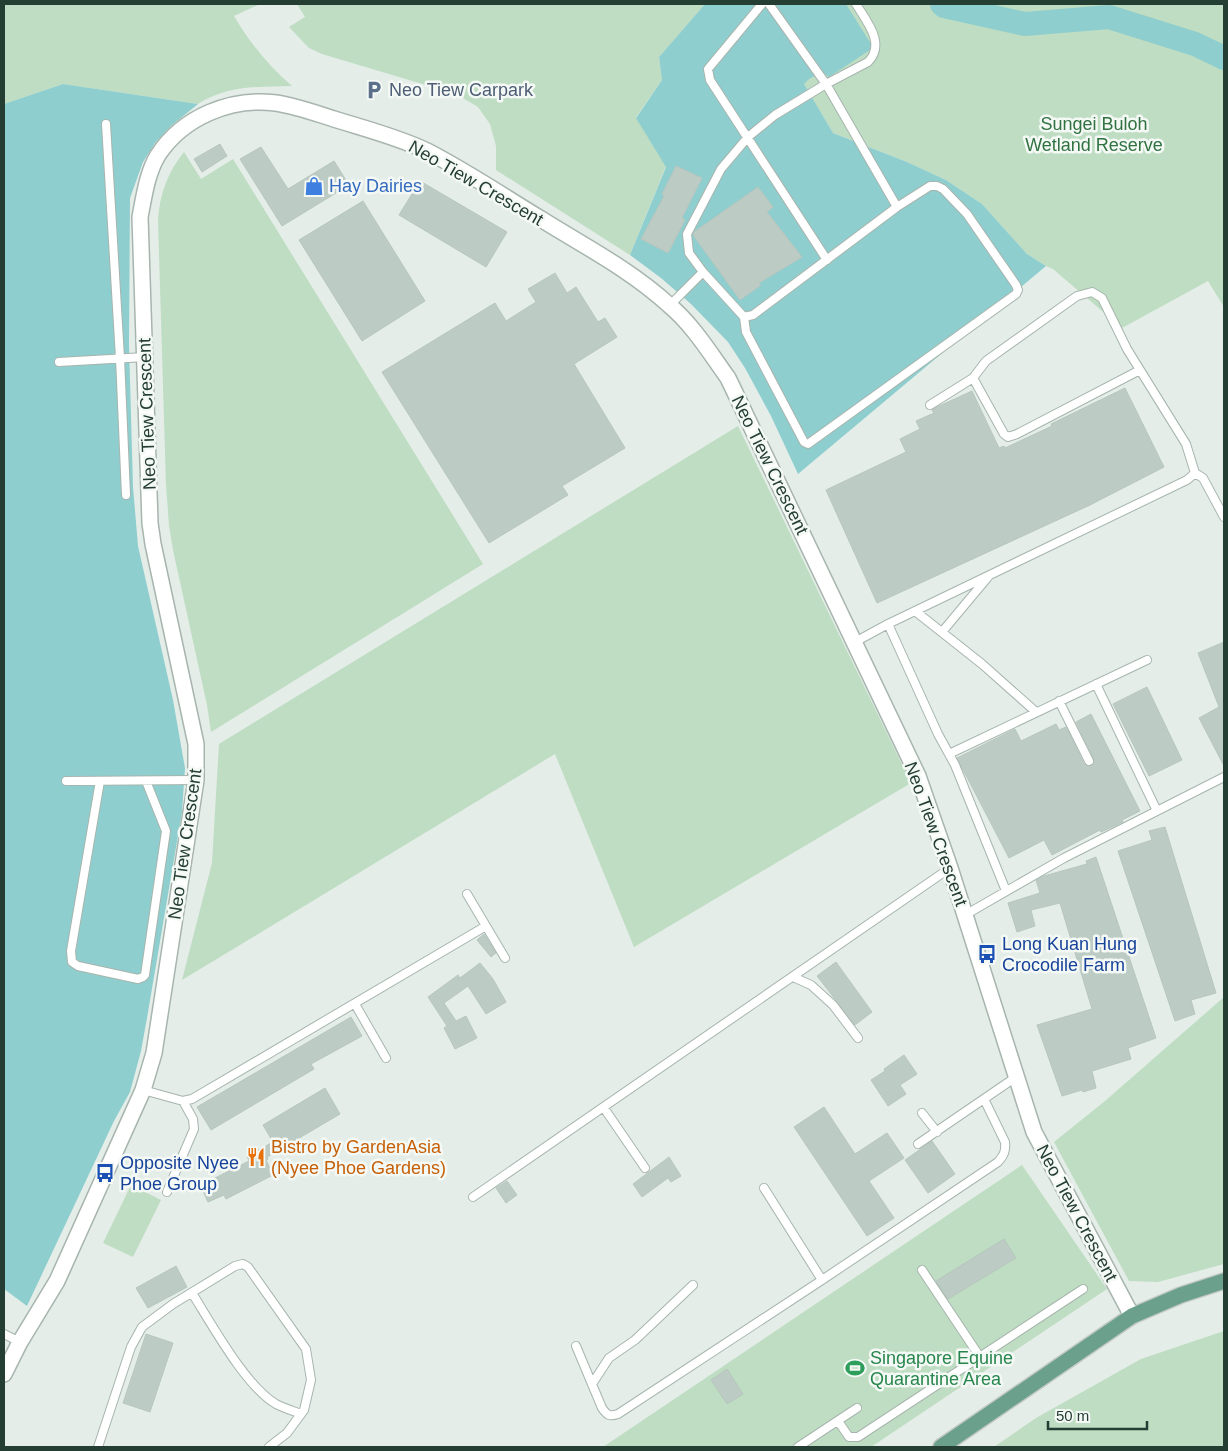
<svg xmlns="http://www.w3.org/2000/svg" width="1228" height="1451" viewBox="0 0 1228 1451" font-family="Arial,sans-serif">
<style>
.green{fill:#beddc2}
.water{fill:#8fcecf}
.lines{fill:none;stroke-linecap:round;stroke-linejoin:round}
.river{stroke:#8fcecf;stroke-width:24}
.building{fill:#bccbc3;stroke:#b7c6be}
.lane-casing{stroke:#a7b5ae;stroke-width:10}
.street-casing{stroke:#a7b5ae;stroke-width:18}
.primary-casing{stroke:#c2c9c6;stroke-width:18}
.lane{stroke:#fff;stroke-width:8}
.street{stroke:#fff;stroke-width:15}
.primary{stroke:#6ba08c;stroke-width:15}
.labels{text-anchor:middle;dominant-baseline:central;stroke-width:5;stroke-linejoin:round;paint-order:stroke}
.service-label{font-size:18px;fill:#4e5e75;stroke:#f5f9f6;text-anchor:start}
.park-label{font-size:18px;fill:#307341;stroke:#f5f9f6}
.street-label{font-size:18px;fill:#243e34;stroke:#f5f9f6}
.shop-label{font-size:18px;fill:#366cbe;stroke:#f5f9f6;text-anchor:start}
.transit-label{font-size:18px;fill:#164399;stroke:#f5f9f6;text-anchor:start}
.food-label{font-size:18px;fill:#c56008;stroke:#f5f9f6;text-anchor:start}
.leisure-label{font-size:18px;fill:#27864d;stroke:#f5f9f6;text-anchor:start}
</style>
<rect width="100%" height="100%" fill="#e4ede8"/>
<path class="green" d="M4,4H260L234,16C250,43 268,65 292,86C259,87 227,85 198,104L63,84L4,104Z
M297,4H705L659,57L662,80L636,117L666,166L630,255L496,170V146L490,124L478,107L456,94L322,54L309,48L289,27L305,17Z
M825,4H1224V307L1208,281L1122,328L1053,269L1046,266L1027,254L982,204L946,180L907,162L833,133L803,83Z
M184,152L201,179L233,159L483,564L211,732L207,705L173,550L169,525L166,485L158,220C160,194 167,173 184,152Z
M738,426L911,783L634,947L555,754L182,980L212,863L219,744Z
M1224,997V1264L1158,1282L1129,1281L1054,1142L1105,1101Z
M1022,1165L1107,1289L871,1447H603Z
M131,1185L161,1200L133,1257L103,1243Z
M1224,1331V1447H994L1036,1418L1141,1359Z"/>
<path class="water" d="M705,4H846L871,44L870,50L829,77L822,72L809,79L804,84L833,133L907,162L946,180L982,204L1027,254L1046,266L798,474L771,416L745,368L728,342L691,304L661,278L630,255L666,167L636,118L662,80L659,57Z
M63,84L198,104L171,126L155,143L143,162L130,198L129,344L133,487L138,546L173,700L185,768L182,812L147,1018L141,1051L130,1092L114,1121L27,1306L4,1289V104Z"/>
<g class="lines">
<path class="river" d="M942,4L944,6L1025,24L1109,17L1195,44L1224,58"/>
</g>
<path class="building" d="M220,144L227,156L202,172L194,159Z
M261,147L288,189L334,161L349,185L282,226L240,159Z
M676,166L702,178L682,218L685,220L668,253L641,239L664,196L662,194Z
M420,181L507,232L486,267L399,215Z
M758,187L773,207L767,212L802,257L759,283L761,285L740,300L693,235L694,232Z
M363,201L425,301L362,341L299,240Z
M555,273L567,293L576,287L598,322L605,318L617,337L574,364L625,448L562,486L568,495L489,543L382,372L495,303L506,321L536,302L528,289Z
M1125,388L1164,467L1090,505L877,603L826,490L906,452L900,439L920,429L916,421L934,413L932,410L937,407L972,391L999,448L1004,446L1005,448L1052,426L1051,424Z
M1224,642V766L1199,718L1219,707L1198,653Z
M1147,687L1182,760L1149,776L1113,704Z
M1091,714L1140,811L1122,820L1123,822L1101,832L1100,830L1052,855L1044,840L1009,858L957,758L1015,729L1021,741L1056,724L1059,730L1066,727L1084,764L1091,766L1094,764V759L1076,722Z
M1165,827L1216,993L1191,1000L1195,1014L1175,1021L1118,851L1152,840L1149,831Z
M1096,857L1156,1038L1128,1048L1131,1059L1092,1071L1096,1088L1083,1092L1082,1090L1062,1096L1037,1025L1092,1009L1060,903L1031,910L1035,926L1017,932L1008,903L1040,893L1036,880L1044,876L1087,864L1086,861Z
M484,934L496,953L491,957L477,940Z
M836,962L872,1012L855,1025L817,976Z
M480,963L493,979L506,1002L486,1014L468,986L444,1003L456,1021L466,1016L477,1038L455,1049L444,1028L447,1026L428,997L458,975L460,978Z
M351,1017L362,1036L311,1064L314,1069L211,1130L197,1107Z
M904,1055L917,1074L900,1085L906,1094L888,1106L871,1080L885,1071L884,1069Z
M325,1088L340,1114L267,1157L268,1159L266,1160L273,1175L226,1199L224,1195L208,1202L203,1191L218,1184L215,1178L249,1161L247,1156L273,1142L263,1125Z
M824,1107L855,1154L887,1133L904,1158L869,1181L894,1218L867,1236L794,1127Z
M932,1141L955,1174L928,1193L905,1160Z
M669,1157L681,1176L671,1182L668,1178L642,1197L633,1184Z
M507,1181L517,1195L506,1203L496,1188Z
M1004,1239L1016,1258L948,1299L936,1281Z
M176,1266L187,1287L148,1308L136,1288Z
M146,1334L173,1343L150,1412L123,1403Z
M727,1369L743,1394L727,1404L711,1380Z"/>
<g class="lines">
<g class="lane-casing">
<path id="lane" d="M762,4L708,69L710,80L827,260
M769,4L826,84L897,207
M106,124L120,358L126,495
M670,305L703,272
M744,317L753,315L897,207L930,186H937L943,189L967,214L1016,285L1018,290L1016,294L808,444L804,442L746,332L744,317L703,272L689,253L687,234L721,169L748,137L775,115L826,84L868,62C886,44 867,22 856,4
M59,362L145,357
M973,378L1004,434L1008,437L1017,434L1140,370
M930,405L973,378L986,361L1077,296L1092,292L1102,298L1127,349L1186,444L1195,473L1203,478L1224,517
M915,611L982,664L1036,712
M888,624L938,734L955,765L1006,891
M942,632L988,577
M855,642L888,624L1187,480L1195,473
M1096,684L1157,811
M1059,701L1089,761
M949,754L1147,660
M66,781L196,780
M100,781L71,951L72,962L78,966L138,979L143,977L145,975L166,831L146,781
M467,894L505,958
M965,915L1064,858L1224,777
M793,977L811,985L833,1005L858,1038
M355,1004L386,1058
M143,1090L183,1101L192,1099L486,926
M604,1108L645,1168
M922,1113L937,1132
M918,1144L1016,1077
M764,1188L822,1280
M167,1192L194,1129L193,1119L183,1101
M473,1197L950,868
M922,1270L980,1357
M192,1293C211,1323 246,1387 276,1404C284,1408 293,1411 301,1414
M4,1334L20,1342
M576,1346L602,1408C607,1415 609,1417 618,1414L822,1280L998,1162C1004,1155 1006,1151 1005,1142L984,1099
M592,1384L609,1358L635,1340L693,1285
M838,1421L849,1437H858L1083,1289
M98,1447L131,1347L142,1327L173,1304L235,1266L243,1264L248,1267L306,1349L311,1380L304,1410L287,1433L269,1447
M798,1447L857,1408"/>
</g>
<g class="street-casing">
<path id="street" d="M4,1374L20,1342L57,1281L143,1090L154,1053L196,780V744L153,544L150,523L140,217C144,197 147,173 158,155C183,117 231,97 276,103C296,106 315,113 334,119C366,129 398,137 427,151C466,171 503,196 541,219C584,246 631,270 669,305C693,325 710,353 728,378L918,776L950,868L1034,1132L1132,1316"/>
</g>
<g class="primary-casing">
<path id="primary" d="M941,1447L1132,1316L1181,1295L1224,1281"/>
</g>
<use href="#lane" class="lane"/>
<use href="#street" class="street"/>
<use href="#primary" class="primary"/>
</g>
<defs>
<g id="parking-bare" transform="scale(1.5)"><path d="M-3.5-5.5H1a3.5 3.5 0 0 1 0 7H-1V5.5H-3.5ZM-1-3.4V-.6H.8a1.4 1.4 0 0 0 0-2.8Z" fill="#5c6f8a" stroke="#f5f9f6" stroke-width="2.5" paint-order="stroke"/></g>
<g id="shop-bare" transform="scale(1.5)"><path d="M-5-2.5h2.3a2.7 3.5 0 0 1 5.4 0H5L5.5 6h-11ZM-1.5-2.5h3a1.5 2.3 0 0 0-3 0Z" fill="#3f7fe0" stroke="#f5f9f6" stroke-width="2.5" paint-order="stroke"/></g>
<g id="bus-bare" transform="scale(1.5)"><path d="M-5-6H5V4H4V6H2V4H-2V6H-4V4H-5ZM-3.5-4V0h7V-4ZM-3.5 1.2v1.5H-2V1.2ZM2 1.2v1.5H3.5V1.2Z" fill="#1a4fb4" stroke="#f5f9f6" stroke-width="2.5" paint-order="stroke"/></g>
<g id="restaurant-bare" transform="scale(1.5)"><path d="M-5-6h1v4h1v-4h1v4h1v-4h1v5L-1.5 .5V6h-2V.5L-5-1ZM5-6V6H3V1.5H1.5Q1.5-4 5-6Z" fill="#e8710a" stroke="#f5f9f6" stroke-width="2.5" paint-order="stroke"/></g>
<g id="stadium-bare" transform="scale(1.5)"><path d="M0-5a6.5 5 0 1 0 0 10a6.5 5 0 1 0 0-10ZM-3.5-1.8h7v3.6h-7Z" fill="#2e9e5b" stroke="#f5f9f6" stroke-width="2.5" paint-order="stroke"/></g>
</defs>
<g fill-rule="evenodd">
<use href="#parking-bare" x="374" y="90"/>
<use href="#shop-bare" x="314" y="186"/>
<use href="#bus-bare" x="987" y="954"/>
<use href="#restaurant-bare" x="256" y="1157"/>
<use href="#bus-bare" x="105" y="1173"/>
<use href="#stadium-bare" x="855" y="1368"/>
</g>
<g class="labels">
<g class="service-label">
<text x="389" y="90">Neo Tiew Carpark</text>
</g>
<g class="park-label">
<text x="1094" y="124">Sungei Buloh<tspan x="1094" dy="21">Wetland Reserve</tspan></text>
</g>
<g class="street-label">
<text transform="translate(476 183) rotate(30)">Neo Tiew Crescent</text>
<text transform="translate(147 414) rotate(-92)">Neo Tiew Crescent</text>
<text transform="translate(770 465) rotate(64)">Neo Tiew Crescent</text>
<text transform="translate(936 834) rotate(70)">Neo Tiew Crescent</text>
<text transform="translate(185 844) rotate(-82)">Neo Tiew Crescent</text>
<text transform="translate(1077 1213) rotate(62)">Neo Tiew Crescent</text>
</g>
<g class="shop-label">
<text x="329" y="186">Hay Dairies</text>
</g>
<g class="transit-label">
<text x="1002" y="944">Long Kuan Hung<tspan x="1002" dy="21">Crocodile Farm</tspan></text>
<text x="120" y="1163">Opposite Nyee<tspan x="120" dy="21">Phoe Group</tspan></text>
</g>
<g class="food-label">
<text x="271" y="1147">Bistro by GardenAsia<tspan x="271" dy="21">(Nyee Phoe Gardens)</tspan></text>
</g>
<g class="leisure-label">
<text x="870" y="1358">Singapore Equine<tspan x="870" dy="21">Quarantine Area</tspan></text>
</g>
</g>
<rect width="1228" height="1451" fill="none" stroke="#243e34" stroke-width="10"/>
<path d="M1048 1421v8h99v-8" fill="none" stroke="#243e34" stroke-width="2.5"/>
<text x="1056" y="1421" font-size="15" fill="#243e34" stroke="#f5f9f6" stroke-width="4" paint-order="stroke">50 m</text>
</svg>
